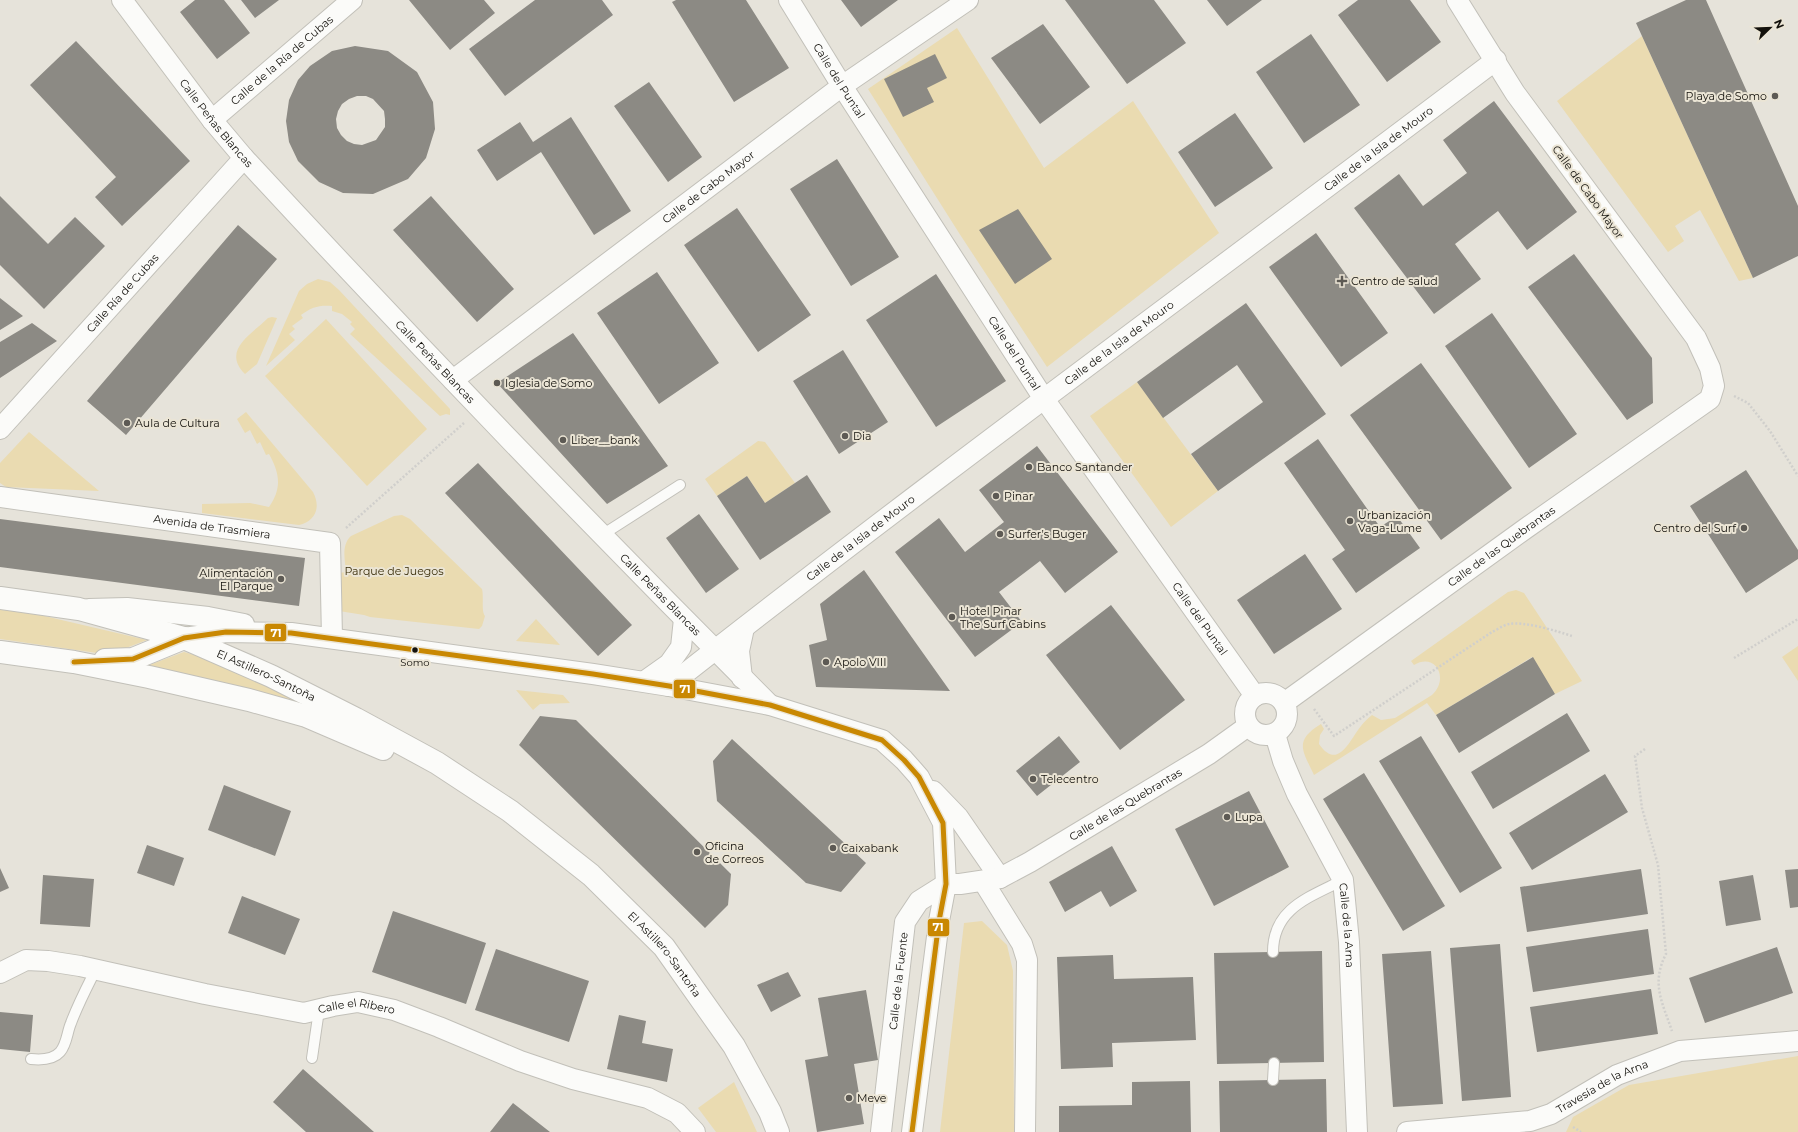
<svg xmlns="http://www.w3.org/2000/svg" width="1798" height="1132" viewBox="0 0 1798 1132" font-family="Montserrat,sans-serif">
<style>
.green{fill:#eadbb1}
.building{fill:#8c8a84;fill-rule:evenodd}
.lines{fill:none;stroke-linecap:round;stroke-linejoin:round}
.lane-casing{stroke:#c2c0b9;stroke-width:12}
.street-casing{stroke:#c2c0b9;stroke-width:22}
.primary-casing{stroke:#c2c0b9;stroke-width:24}
.path{stroke:#d0cfcc;stroke-width:2.5;stroke-dasharray:2 2;stroke-linecap:butt}
.lane{stroke:#fbfbf9;stroke-width:10}
.street{stroke:#fbfbf9;stroke-width:20}
.primary{stroke:#fbfbf9;stroke-width:22}
.bus-1-casing{stroke:#ebe5d5;stroke-width:8}
.bus-1{stroke:#c98802;stroke-width:5}
.poi-dot{fill:#5d5a54;stroke:#ebe5d5;stroke-width:1.5}
.bus-dot{fill:#13110c;stroke:#ebe5d5;stroke-width:1.5}
.labels{text-anchor:middle;dominant-baseline:central;stroke-width:4;stroke-linejoin:round;paint-order:stroke}
.bus-label{font-size:10px;fill:#13110c;stroke:#ebe5d5}
.street-label{font-size:11px;fill:#13110c;stroke:#ebe5d5}
.poi-label{font-size:11px;fill:#13110c;stroke:#ebe5d5;text-anchor:start}
.park-label{font-size:11px;fill:#392d09;stroke:#ebe5d5}
.line-badge{stroke:#ebe5d5;stroke-width:1.5}
.badge-label{font-size:11px;text-anchor:middle;font-weight:bold;fill:#fff}
</style>
<rect width="100%" height="100%" fill="#e6e3da"/>
<path class="green" d="M957,28L1044,168L1133,101L1219,233L1047,367L959,233L868,89Z
M1642,36L1753,278L1739,281L1700,210L1675,226L1684,241L1668,252L1557,101Z
M318,279L330,282L339,290L450,409V415L446,414L440,416L350,334L355,329L350,324L352,322L342,314L332,311V306C319,305 312,307 301,315L303,318L292,326L295,329L289,334L295,340L266,366L299,291L307,284Z
M272,317L277,318L257,364L245,374C221,350 252,334 268,318Z
M326,319L427,429L367,486L265,376Z
M1137,382L1218,491L1171,527L1090,416Z
M246,412L313,492C321,507 316,521 299,525L202,513V504L250,503L269,507C282,488 280,474 269,454L266,455L260,442L257,444L250,430L245,433L237,419Z
M29,432L99,491L6,487L0,483V463Z
M758,441L765,442L795,483L765,503L747,476L717,496L705,479Z
M402,515L410,519L482,589C484,597 481,611 485,616L482,626L479,629L370,617L364,615L339,611V573L346,572C345,560 341,545 351,536L394,516Z
M1516,590L1524,593L1582,681L1555,694L1532,657L1436,715L1427,703L1314,775C1303,751 1293,741 1321,724L1324,729L1320,735L1319,744C1338,771 1349,741 1361,726C1364,722 1368,718 1372,715L1381,720L1395,718L1432,695C1450,678 1435,652 1414,665L1411,661L1508,592Z
M0,610L23,611L147,640L126,648L97,653L0,639Z
M536,619L560,645L516,641Z
M1798,646V681L1782,657Z
M184,652C233,665 277,691 322,714L144,667Z
M516,690L563,695L570,703L540,704L533,710Z
M982,921L1007,945L1013,971L1014,1132H940L964,923Z
M1798,1056V1132H1566L1573,1117L1629,1085Z
M734,1082L757,1132H716L698,1108Z"/>
<path class="building" d="M195,0H224L250,33L217,59L180,12Z
M241,0H279L255,18Z
M409,0H484L495,13L450,50Z
M535,0H602L613,15L505,96L469,49Z
M676,0H746L789,68L734,102L672,2Z
M841,0H898L861,27Z
M1065,0H1154L1186,43L1127,84Z
M1207,0H1262L1227,26Z
M1358,0H1410L1441,42L1387,82L1338,15Z
M1686,0H1706L1798,206V256L1753,278L1636,23Z
M1043,24L1090,87L1040,124L991,58Z
M1311,34L1360,105L1304,143L1256,72Z
M76,41L190,161L122,226L95,197L116,177L30,85Z
M355,46L388,51L417,72L433,102L435,129L426,158L408,179L373,194L343,193L319,182L298,161L289,142L286,121L289,100L298,80L310,66L332,51ZM357,96H366L373,99L384,111L385,119V127L376,140L362,145L354,144L347,141L341,135L337,128L336,119L338,111L342,104L349,99Z
M935,54L947,78L927,88L934,102L903,117L884,79Z
M649,82L702,157L668,182L614,106Z
M1494,101L1577,212L1527,250L1498,211L1455,244L1481,279L1434,314L1354,208L1399,174L1423,206L1467,173L1443,140Z
M1235,113L1273,168L1215,207L1178,152Z
M571,117L631,211L594,235L541,152L497,181L477,150L520,122L533,142Z
M837,159L899,257L851,286L790,189Z
M0,196L48,244L75,217L105,246L44,309L0,265Z
M431,196L514,289L477,322L393,230Z
M737,208L811,315L758,352L684,245Z
M1018,209L1052,259L1015,284L979,230Z
M238,225L277,259L126,435L87,401Z
M1316,233L1388,333L1341,367L1269,267Z
M1574,254L1652,358L1653,403L1627,420L1528,287Z
M657,272L719,363L659,404L597,313Z
M936,274L1006,381L936,427L866,320Z
M0,298L23,316L0,330Z
M1246,303L1326,414L1218,491L1191,454L1263,402L1237,365L1163,418L1137,382Z
M1492,313L1577,434L1529,468L1445,346Z
M32,323L57,341L0,378V342Z
M573,333L668,466L607,504L497,383Z
M843,350L888,422L839,454L793,381Z
M1421,363L1512,488L1441,540L1350,415Z
M1318,439L1380,527L1397,516L1420,548L1356,593L1332,559L1345,550L1284,463Z
M1037,446L1118,552L1065,593L1040,561L999,592L1022,622L975,657L895,552L939,518L965,552L1004,522L979,490Z
M478,463L632,625L598,656L445,493Z
M1746,470L1798,550V559L1746,593L1690,506Z
M807,475L831,512L760,560L717,496L747,476L765,503Z
M699,514L739,569L706,593L666,538Z
M0,519L305,558L299,606L0,567Z
M1305,554L1342,609L1274,654L1237,600Z
M864,570L950,691L816,687L809,645L827,640L820,604Z
M1111,605L1185,700L1120,750L1046,655Z
M1533,657L1555,694L1459,753L1436,715Z
M1567,713L1590,751L1493,809L1471,772Z
M540,716L576,720L731,874L728,905L705,928L519,745Z
M1059,736L1080,762L1037,796L1016,771Z
M1421,736L1502,868L1460,893L1379,761Z
M732,739L866,863L841,892L806,883L717,801L713,761Z
M1364,773L1445,906L1403,931L1323,799Z
M1605,774L1628,812L1532,870L1509,833Z
M224,785L291,811L275,856L208,830Z
M1249,791L1289,867L1214,906L1175,829Z
M147,845L184,858L174,886L137,873Z
M1112,846L1137,891L1110,907L1101,891L1065,912L1049,882Z
M0,868L9,888L0,892Z
M1641,869L1648,914L1527,932L1520,887Z
M1798,869V907L1790,908L1785,870Z
M43,875L94,879L90,927L40,924Z
M1753,875L1761,920L1726,926L1719,881Z
M242,896L300,919L285,955L228,933Z
M393,911L486,943L466,1004L372,972Z
M1648,929L1654,974L1533,992L1526,947Z
M1500,944L1511,1097L1462,1101L1450,948Z
M1777,947L1793,993L1705,1023L1689,978Z
M496,949L589,981L569,1042L475,1010Z
M1322,951L1324,1062L1217,1064L1214,953Z
M1431,951L1443,1104L1393,1107L1382,954Z
M1113,955L1114,979L1193,977L1196,1040L1112,1043L1113,1067L1061,1069L1057,957Z
M788,972L801,996L771,1012L757,985Z
M1651,989L1658,1034L1537,1052L1530,1007Z
M866,990L878,1060L854,1064L864,1124L817,1132L805,1060L828,1056L818,998Z
M0,1012L33,1015L30,1052L0,1049Z
M619,1015L646,1021L642,1043L673,1049L667,1082L607,1069Z
M303,1069L374,1132H306L273,1102Z
M1326,1079L1327,1132H1220L1219,1081Z
M1190,1081L1191,1132H1059V1106L1132,1105V1082Z
M513,1103L550,1132H490Z"/>
<g class="lines">
<g class="lane-casing">
<path id="lane" d="M602,535L680,485
M1273,952C1273,908 1310,897 1343,880
M312,1058L319,1010
M31,1059C41,1060 53,1060 60,1052C67,1044 67,1032 71,1023C78,1004 87,987 96,969
M1273,1080L1274,1063"/>
</g>
<g class="street-casing">
<g id="street">
<path id="s1" d="M122,0L212,120L244,158C416,344 591,526 770,705"/>
<path id="s2" d="M789,0L842,86L1044,399L1255,696"/>
<path id="s3" d="M212,120L352,0"/>
<path id="s4" d="M453,380L842,86L968,0"/>
<path id="s5" d="M0,429L244,158"/>
<path id="s6" d="M0,497L330,543L332,638"/>
<path d="M89,609L127,608L208,617L244,624"/>
<path d="M184,638L226,632L291,633L593,674L669,686L770,705L882,740L904,760L919,777L943,823L946,884L939,921L912,1132"/>
<path d="M742,678L739,651L744,628"/>
<path d="M645,681L669,664L681,647L684,619"/>
<path id="s7" d="M669,686C941,472 1220,269 1496,60"/>
<circle cx="1266" cy="714" r="21"/>
<path id="s8" d="M1284,703L1525,529L1710,399L1714,386L1710,368L1696,338L1515,93L1457,0"/>
<path id="s9" d="M1275,734L1283,761L1297,794L1343,880L1349,942L1357,1132"/>
<path d="M933,791L958,817L1000,878"/>
<path d="M983,881L1022,944L1027,960L1025,1132"/>
<path id="s10" d="M946,884H960L1000,878L1030,862L1209,754L1248,726"/>
<path id="s11" d="M0,973L26,960L48,961L80,966L205,994L304,1013L333,1006L358,1002L394,1010L439,1027L520,1061L573,1079L648,1098L677,1113L695,1132"/>
<path id="s12" d="M881,1132L905,922L919,901L946,884"/>
<path id="s13" d="M1407,1132L1530,1121L1551,1114L1617,1075L1680,1051L1798,1041"/>
</g>
</g>
<g class="primary-casing">
<g id="primary">
<path id="s14" d="M0,598L79,609L184,638L271,676L356,719L437,763L510,811L591,875L664,947L734,1046L770,1112L778,1132"/>
<path d="M0,652L74,662L149,677L249,700L306,716L383,749"/>
<path d="M105,660L133,659L184,638"/>
</g>
</g>
<path class="path" d="M1734,396L1748,403L1770,431L1798,476
M346,528L464,423
M1734,658L1798,619
M1314,709L1334,736L1492,632C1497,630 1503,625 1509,624C1524,621 1557,631 1572,636
M1645,749L1635,756L1642,808L1658,865L1666,954C1651,983 1662,1002 1672,1031
M1573,1127L1581,1132"/>
<use href="#lane" class="lane"/>
<use href="#street" class="street"/>
<use href="#primary" class="primary"/>
<g class="bus-1-casing">
<path id="bus-1" d="M74,662L133,659L184,638L226,632L291,633L593,674L669,686L770,705L882,740L904,760L919,777L943,823L946,884L939,921L912,1132"/>
</g>
<use href="#bus-1" class="bus-1"/>
</g>
<g class="poi-dot">
<circle cx="1775" cy="96" r="4"/>
<path d="M1340 275h4v4h4v4h-4v4h-4v-4h-4v-4h4z"/>
<circle cx="497" cy="383" r="4"/>
<circle cx="127" cy="423" r="4"/>
<circle cx="845" cy="436" r="4"/>
<circle cx="563" cy="440" r="4"/>
<circle cx="1029" cy="467" r="4"/>
<circle cx="996" cy="496" r="4"/>
<circle cx="1350" cy="521" r="4"/>
<circle cx="1744" cy="528" r="4"/>
<circle cx="1000" cy="534" r="4"/>
<circle cx="281" cy="579" r="4"/>
<circle cx="952" cy="617" r="4"/>
<circle cx="826" cy="662" r="4"/>
<circle cx="1033" cy="779" r="4"/>
<circle cx="1227" cy="817" r="4"/>
<circle cx="833" cy="848" r="4"/>
<circle cx="697" cy="852" r="4"/>
<circle cx="849" cy="1098" r="4"/>
</g>
<circle class="bus-dot" cx="415" cy="650" r="3.5"/>
<g class="labels">
<g class="bus-label">
<text x="415" y="662">Somo</text>
</g>
<g class="street-label">
<text stroke="none"><textPath href="#s3" startOffset="92">Calle de la Ría de Cubas</textPath></text>
<text stroke="none"><textPath href="#s2" startOffset="95">Calle del Puntal</textPath></text>
<text stroke="none"><textPath href="#s1" startOffset="155">Calle Peñas Blancas</textPath></text>
<text stroke="none"><textPath href="#s7" startOffset="890">Calle de la Isla de Mouro</textPath></text>
<text stroke="none"><textPath href="#s4" startOffset="320">Calle de Cabo Mayor</textPath></text>
<text transform="translate(1588 192) rotate(54)">Calle de Cabo Mayor</text>
<text stroke="none"><textPath href="#s5" startOffset="183">Calle Ría de Cubas</textPath></text>
<text stroke="none"><textPath href="#s7" startOffset="566">Calle de la Isla de Mouro</textPath></text>
<text stroke="none"><textPath href="#s2" startOffset="419">Calle del Puntal</textPath></text>
<text stroke="none"><textPath href="#s1" startOffset="479">Calle Peñas Blancas</textPath></text>
<text stroke="none"><textPath href="#s6" startOffset="214">Avenida de Trasmiera</textPath></text>
<text stroke="none"><textPath href="#s7" startOffset="242">Calle de la Isla de Mouro</textPath></text>
<text stroke="none"><textPath href="#s8" startOffset="268">Calle de las Quebrantas</textPath></text>
<text stroke="none"><textPath href="#s1" startOffset="803">Calle Peñas Blancas</textPath></text>
<text stroke="none"><textPath href="#s2" startOffset="743">Calle del Puntal</textPath></text>
<text stroke="none"><textPath href="#s14" startOffset="279">El Astillero-Santoña</textPath></text>
<text stroke="none"><textPath href="#s10" startOffset="200">Calle de las Quebrantas</textPath></text>
<text stroke="none"><textPath href="#s9" startOffset="207">Calle de la Arna</textPath></text>
<text stroke="none"><textPath href="#s14" startOffset="770">El Astillero-Santoña</textPath></text>
<text stroke="none"><textPath href="#s12" startOffset="152">Calle de la Fuente</textPath></text>
<text stroke="none"><textPath href="#s11" startOffset="366">Calle el Ribero</textPath></text>
<text stroke="none"><textPath href="#s13" startOffset="204">Travesía de la Arna</textPath></text>
</g>
<g class="poi-label">
<text x="1767" y="96" text-anchor="end">Playa de Somo</text>
<text x="1351" y="281">Centro de salud</text>
<text x="505" y="383">Iglesia de Somo</text>
<text x="135" y="423">Aula de Cultura</text>
<text x="853" y="436">Dia</text>
<text x="571" y="440">Liber__bank</text>
<text x="1037" y="467">Banco Santander</text>
<text x="1004" y="496">Pinar</text>
<text x="1358" y="515">Urbanización<tspan x="1358" dy="13">Vaga-Lume</tspan></text>
<text x="1736" y="528" text-anchor="end">Centro del Surf</text>
<text x="1008" y="534">Surfer’s Buger</text>
<text x="273" y="573" text-anchor="end">Alimentación<tspan x="273" dy="13">El Parque</tspan></text>
<text x="960" y="611">Hotel Pinar<tspan x="960" dy="13">The Surf Cabins</tspan></text>
<text x="834" y="662">Apolo VIII</text>
<text x="1041" y="779">Telecentro</text>
<text x="1235" y="817">Lupa</text>
<text x="705" y="846">Oficina<tspan x="705" dy="13">de Correos</tspan></text>
<text x="841" y="848">Caixabank</text>
<text x="857" y="1098">Meve</text>
</g>
<g class="park-label">
<text x="394" y="571">Parque de Juegos</text>
</g>
</g>
<g class="line-badge">
<rect x="264" y="623" width="23" height="19" rx="4" fill="#c98802"/>
<rect x="673" y="679" width="23" height="20" rx="4" fill="#c98802"/>
<rect x="927" y="918" width="23" height="19" rx="4" fill="#c98802"/>
</g>
<g class="badge-label">
<text x="276" y="637">71</text>
<text x="685" y="693">71</text>
<text x="938" y="931">71</text>
</g>
<g transform="translate(1770 28) rotate(67)" stroke="#ebe5d5" stroke-width="3" paint-order="stroke">
<path d="M0-3L7 15L0 10L-7 15Z" fill="#13110c"/>
<text y="-6" font-size="11" font-weight="bold" text-anchor="middle" fill="#13110c">N</text>
</g>
</svg>
